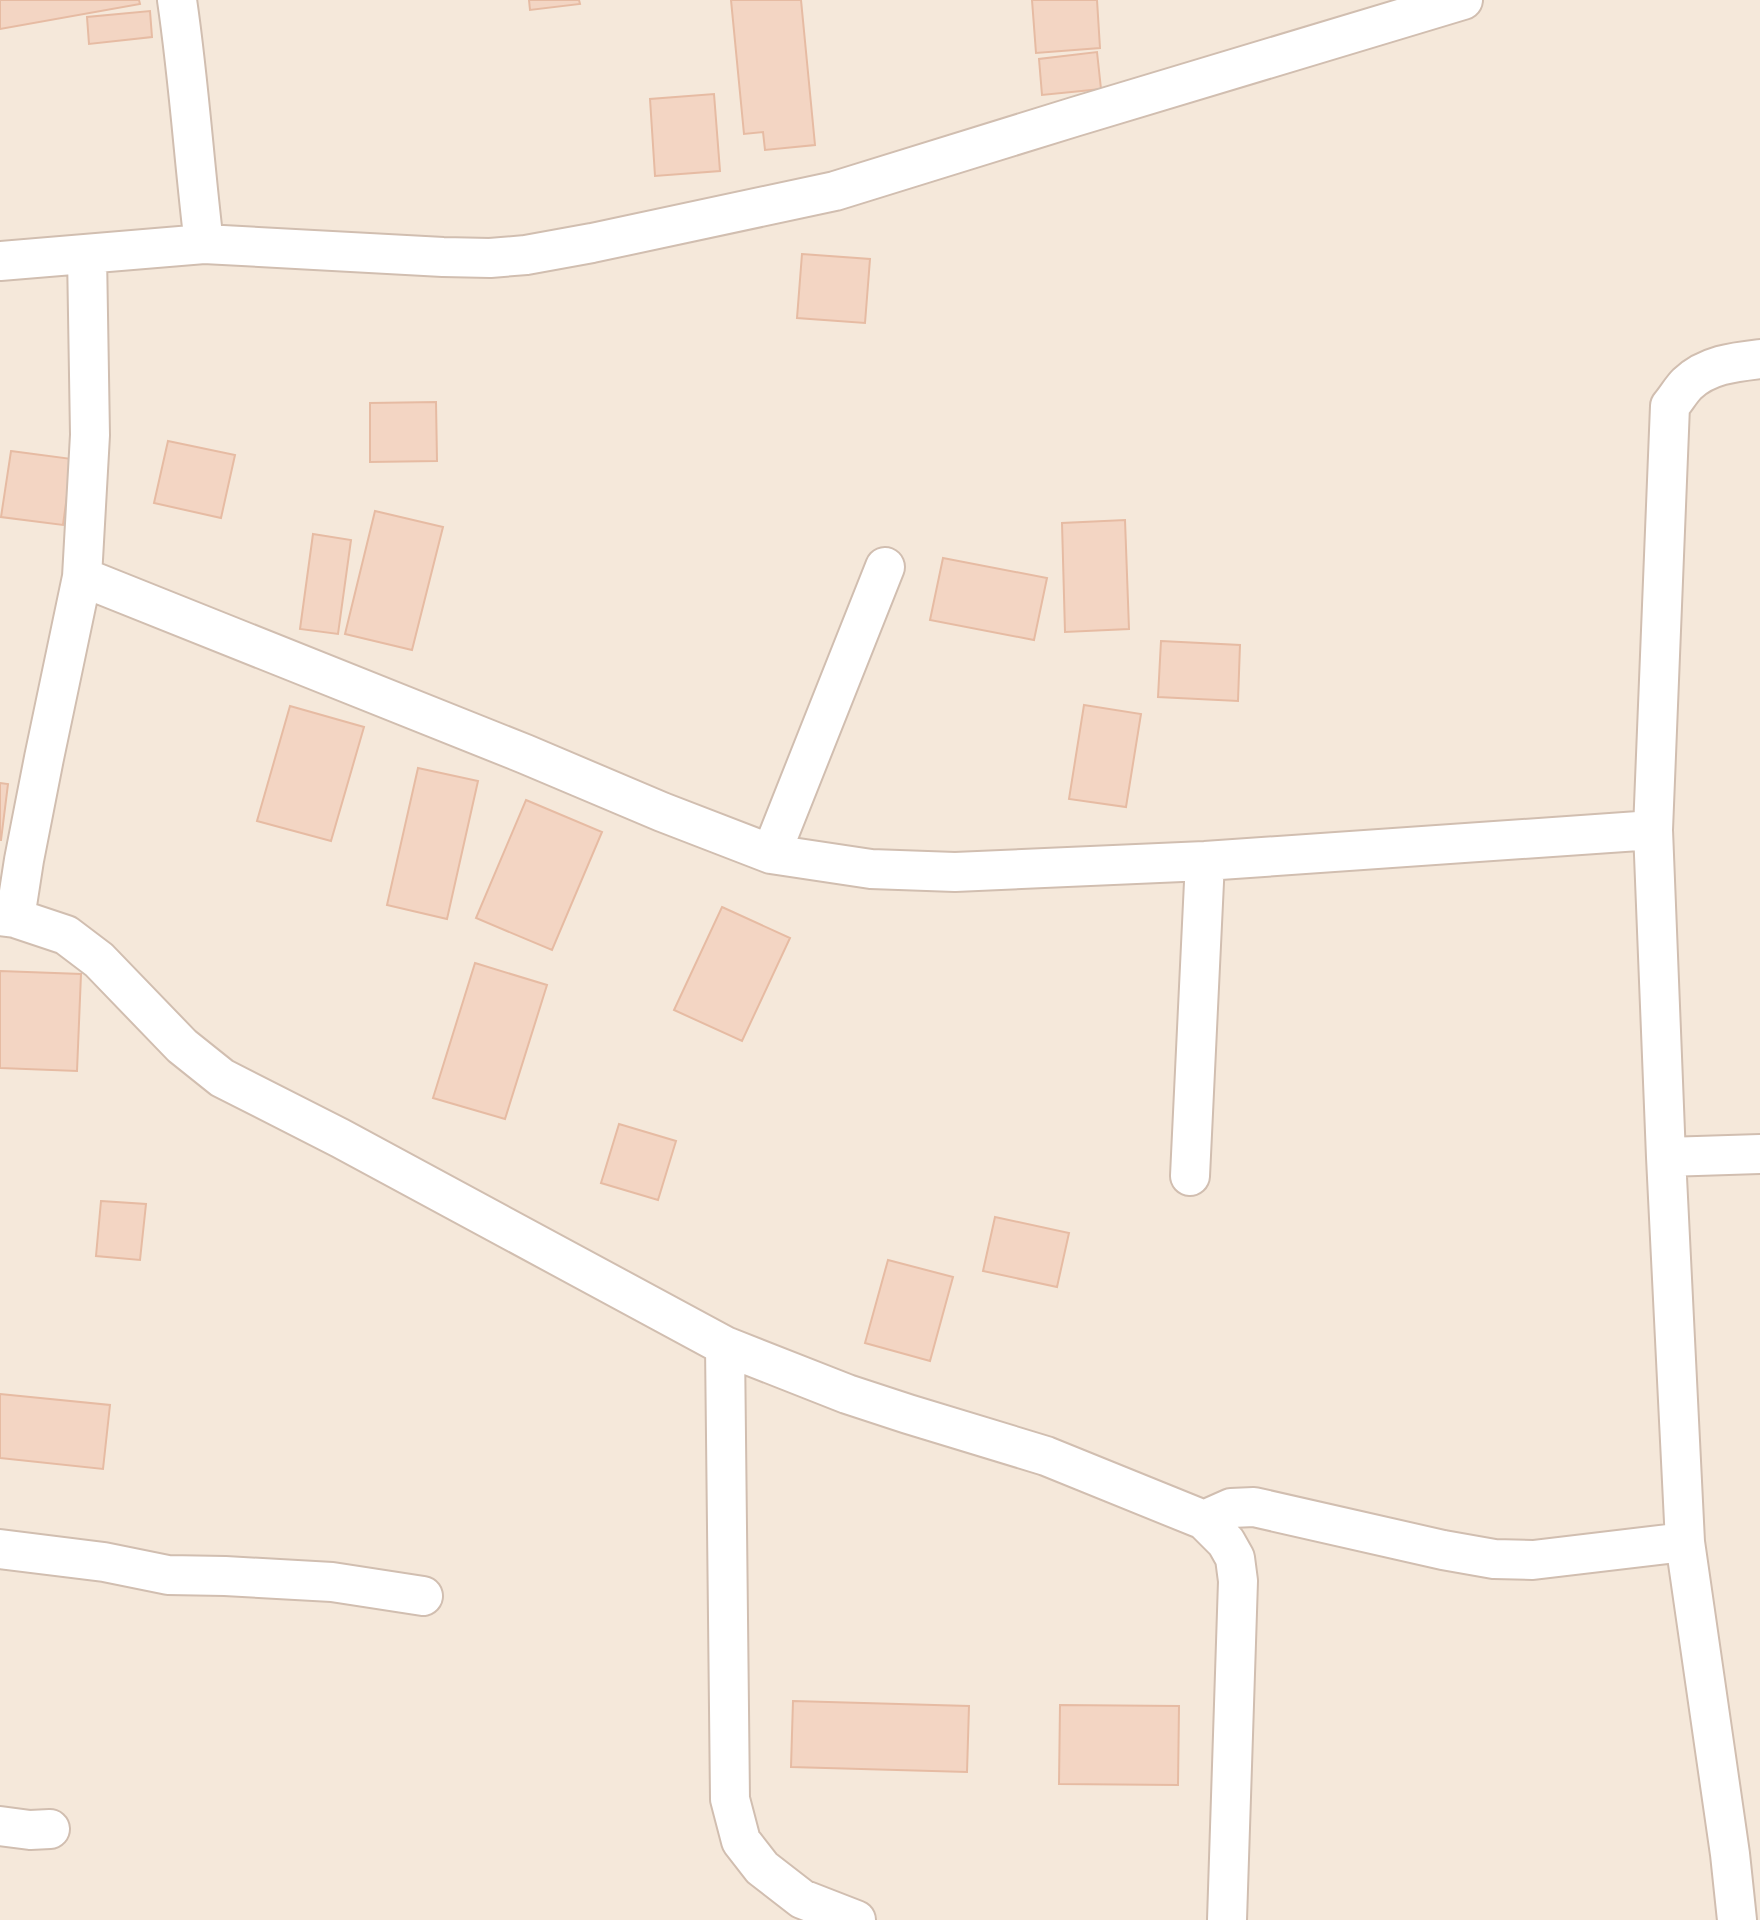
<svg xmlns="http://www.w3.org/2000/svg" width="1760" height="1920" viewBox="0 0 1760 1920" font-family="Quicksand,sans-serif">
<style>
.residential{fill:#f5e8da}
.building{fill:#f3d5c3;stroke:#e6bba3;stroke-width:2}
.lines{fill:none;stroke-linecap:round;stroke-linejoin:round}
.minor-casing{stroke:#d1beb0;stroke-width:42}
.minor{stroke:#fff;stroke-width:38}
</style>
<rect width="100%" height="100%" fill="#fdf6ec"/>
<path class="residential" d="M0,0H1760V1920H0Z"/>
<path class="building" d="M0,0H139L140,4L0,29Z
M529,0H579L580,4L530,10Z
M731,0H801L815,145L765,150L763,132L744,134Z
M1032,0H1097L1100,48L1036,53Z
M150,11L152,37L89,44L87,17Z
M1097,52L1101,89L1042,95L1039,59Z
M714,94L720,171L655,176L650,99Z
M802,254L870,259L865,323L797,318Z
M436,402L437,461L370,462V403Z
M168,441L235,455L221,518L154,503Z
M11,451L72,459L63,525L1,517Z
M375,511L443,527L412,650L345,634Z
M1125,520L1129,629L1065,632L1062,523Z
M313,534L351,540L338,634L300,629Z
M943,558L1047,578L1034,640L930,620Z
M1161,641L1240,645L1238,701L1158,697Z
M1084,705L1141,714L1126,807L1069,799Z
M290,706L364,727L331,841L257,821Z
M418,768L478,781L447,919L387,905Z
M0,783L8,784L1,840H0Z
M526,800L602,832L552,950L476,918Z
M722,907L790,938L742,1041L674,1010Z
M475,963L547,985L505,1119L433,1098Z
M0,971L81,974L77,1071L0,1068Z
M619,1124L676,1141L658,1200L601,1183Z
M101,1201L146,1204L140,1260L96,1256Z
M995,1217L1069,1233L1057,1287L983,1271Z
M888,1260L953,1277L930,1361L865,1343Z
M0,1394L110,1405L103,1469L0,1458Z
M793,1701L969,1706L967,1772L791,1767Z
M1060,1705L1179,1706L1178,1785L1059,1784Z"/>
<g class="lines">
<g class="minor-casing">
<path id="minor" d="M177,0C189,81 194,162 204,244
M0,261L204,244L443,257L490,258L526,255L592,243L835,191L1074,117L1463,0
M82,577L525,754L662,812L771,854L871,869L955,872L1205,861L1653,830
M771,854L885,567
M0,916L15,918L66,935L99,960L182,1046L222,1078L340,1138L725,1346L847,1394L908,1414L1046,1456L1204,1520L1226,1542L1235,1558L1238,1581L1227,1920
M15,918L24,860L44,758L82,577L90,435L87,254
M1666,1157L1760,1154
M1190,1176L1205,861
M725,1346L730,1799L741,1841L762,1868L802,1899L856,1920
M1204,1520L1231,1508L1254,1507L1443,1550L1494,1559L1533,1560L1685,1542
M0,1549L104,1562L168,1575L225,1576L332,1582L423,1596
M0,1826L30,1830L50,1829
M1737,1920L1730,1854L1685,1542L1666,1157L1653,830L1670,406C1676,399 1681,390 1687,384C1707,365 1734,362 1760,359"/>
</g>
<use href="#minor" class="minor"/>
</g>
</svg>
